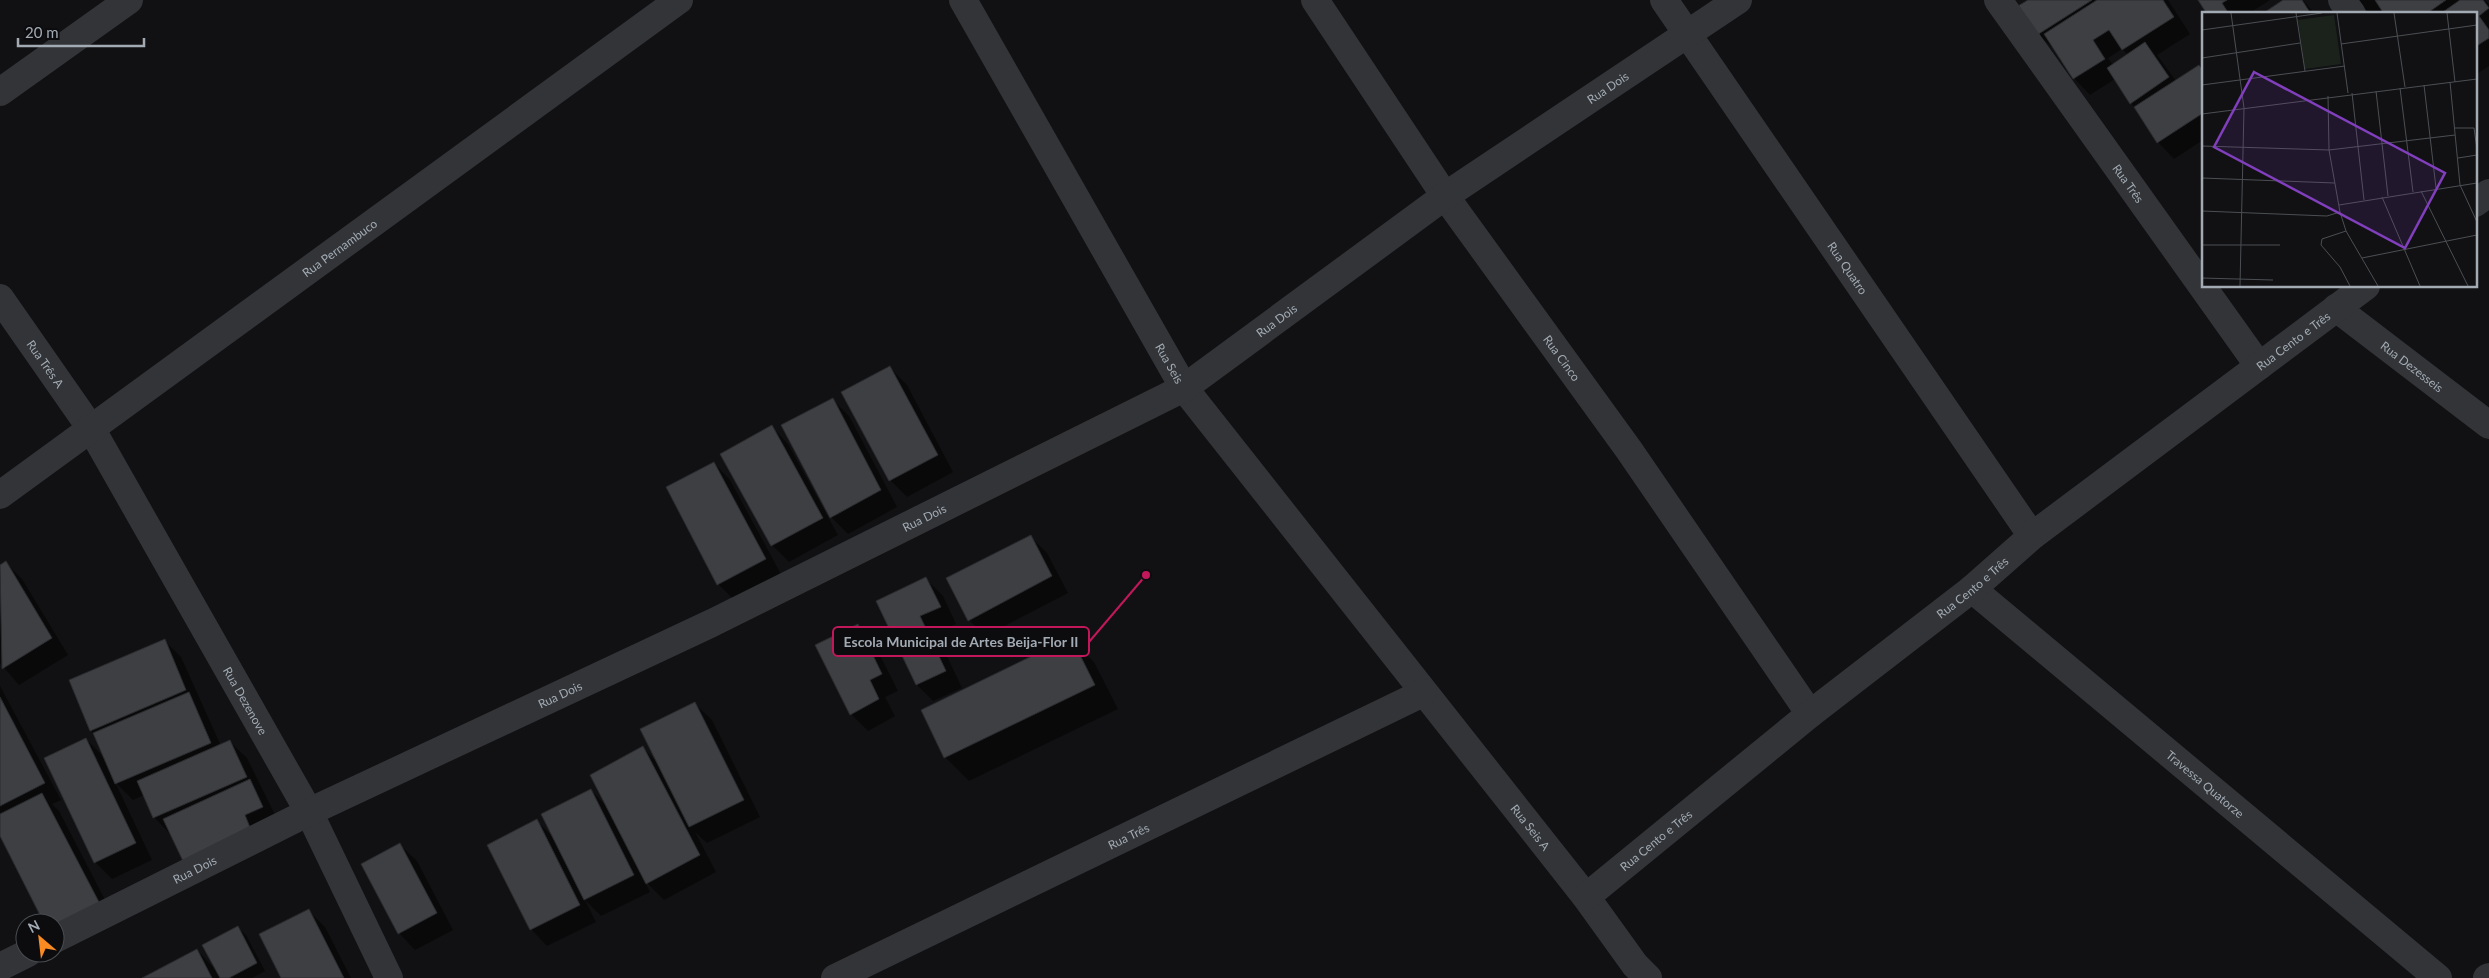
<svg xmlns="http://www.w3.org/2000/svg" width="2489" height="978" viewBox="0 0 2489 978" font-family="Lato,sans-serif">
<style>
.shadow{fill:#0007;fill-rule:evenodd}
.building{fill:#3d3f43;stroke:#2b2c2f}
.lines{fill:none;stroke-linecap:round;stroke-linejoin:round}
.minor{stroke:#323438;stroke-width:28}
.tertiary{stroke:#323438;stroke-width:28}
.labels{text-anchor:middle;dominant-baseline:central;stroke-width:4.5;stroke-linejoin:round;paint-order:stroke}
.street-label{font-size:12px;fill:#a2abb4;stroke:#0c0c0e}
.inset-road{fill:none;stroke:#4b4f53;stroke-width:1}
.view{fill:#813fbd;fill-opacity:0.15;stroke:#813fbd;stroke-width:2.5}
.inset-edge{fill:none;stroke:#a2abb4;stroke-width:2.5}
.leader{fill:none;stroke:#c2185b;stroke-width:2}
.callout-dot{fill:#c2185b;stroke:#0c0c0e;stroke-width:2}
.callout{fill:#0c0c0e;stroke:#c2185b;stroke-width:2}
.callout-label{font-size:14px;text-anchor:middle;font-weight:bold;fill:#a2abb4}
</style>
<rect width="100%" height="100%" fill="#111113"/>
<path class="shadow" d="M2031,0H2168L2190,34L2157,55L2176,81L2203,71V140L2174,159L2158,142L2115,79L2090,95L2074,78L2056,50L2038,35ZM2122,49L2128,55L2113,65L2108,58Z
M2199,0H2270L2248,14H2208Z
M2285,0H2303L2315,14H2264Z
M2357,0H2485L2489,4V66L2475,75V14H2370Z
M890,368L907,385L953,472L907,497L890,480Z
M832,399L849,416L897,507L848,534L831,517Z
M772,427L788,444L838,535L789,562L772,545Z
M714,463L730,480L782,576L735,601L718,584Z
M1030,536L1047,553L1068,593L985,636L969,620Z
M6,563L22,579L68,655L19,685L0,663V566Z
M926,579L943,596L956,624L936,633L962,688L933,701L917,685L877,602Z
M857,626L874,643L898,691L885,697L895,716L868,731L851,714Z
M1070,638L1094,662L1118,709L969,781L945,757Z
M164,640L181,657L221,746L230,742L247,758L279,823L261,832L170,834L154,817L144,795L133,800L115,782L152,860L112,879L95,862L86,739L106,759L91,730Z
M0,686L61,800L52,804L59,811L116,921L46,923L0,833Z
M695,704L712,720L760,817L707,843L695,832L716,872L664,900L644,880L650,892L601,916L585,900L596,922L547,946L531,929L537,821L554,838L591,790L607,807L643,748L658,763Z
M400,845L417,861L453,930L415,950L399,933Z
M309,911L325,927L351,978H282Z
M237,927L246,935L265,971L252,978H145L197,950L216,970Z"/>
<path class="building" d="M2028,0H2092L2037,35L2018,6Z
M2097,0H2163L2174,17L2122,50L2109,30L2093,40L2105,59L2073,79L2044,34Z
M2198,0H2227L2222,3L2229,14H2207Z
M2283,0H2302L2311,14H2262Z
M2375,0H2446L2426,14H2384Z
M2460,0H2483L2489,8L2479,16L2489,30V38L2475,47V14H2440Z
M2145,42L2169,77L2130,104L2107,68Z
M2199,65L2203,71V113L2157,143L2134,107Z
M890,366L938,455L889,481L841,392Z
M833,398L881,490L830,518L781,425Z
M772,425L823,518L771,546L720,454Z
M714,462L766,559L717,585L666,487Z
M1031,535L1052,576L968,621L946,578Z
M6,561L52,638L2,669L0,565Z
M926,577L941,607L920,616L946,671L916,685L876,601Z
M858,624L882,674L870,680L879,699L850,715L815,645Z
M1071,637L1095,685L944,758L921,710Z
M165,639L186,690L90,731L69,680Z
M189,692L211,743L115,784L93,733Z
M0,697L45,783L0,806Z
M695,702L744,800L689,827L640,729Z
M86,738L136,843L94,863L44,758Z
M230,740L247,777L153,818L137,781Z
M643,746L700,855L646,884L590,775Z
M250,779L263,807L245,815L251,830L183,861L163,819Z
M591,789L634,875L584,900L541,814Z
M42,793L100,904L55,927V923H44L0,836V814Z
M537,819L580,905L530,930L487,845Z
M400,843L437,913L398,934L361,864Z
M309,909L344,978H281L259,934Z
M238,926L257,963L229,978H220L202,945Z
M197,949L212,978H142Z"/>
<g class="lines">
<g class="minor">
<path id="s1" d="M963,0L1184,388L1586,897L1635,965L1648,978"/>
<path id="s2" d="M1315,0L1445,196L1629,450L1810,714"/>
<path id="s3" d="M1664,0L2032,536"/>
<path id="s4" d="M1998,0L2259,366"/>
<path d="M2342,0L2352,14"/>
<path d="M0,92L129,0"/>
<path d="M2475,203L2489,193"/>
<path id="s5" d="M0,298L92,430L309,812L389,978"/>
<path id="s6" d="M2336,308L2489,425"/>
<path id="s7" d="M1972,589L2438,978"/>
<path id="s8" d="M1586,897L1810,714L1972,589L2032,536L2366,286"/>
<path id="s9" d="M55,939L309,812L712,623L1184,388L1445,196L1738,0"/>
<path d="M0,967L28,953"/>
<path id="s10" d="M835,978L1423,693"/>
<path d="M2487,978L2489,977"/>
</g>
<path class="tertiary" id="s11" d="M0,495L679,0"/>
</g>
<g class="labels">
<g class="street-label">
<text stroke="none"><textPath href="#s9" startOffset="1776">Rua Dois</textPath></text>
<text stroke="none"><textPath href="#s4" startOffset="225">Rua Três</textPath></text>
<text stroke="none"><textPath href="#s11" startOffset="420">Rua Pernambuco</textPath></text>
<text stroke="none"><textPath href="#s3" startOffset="325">Rua Quatro</textPath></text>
<text stroke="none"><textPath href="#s9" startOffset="1371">Rua Dois</textPath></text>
<text stroke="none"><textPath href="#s8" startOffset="900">Rua Cento e Três</textPath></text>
<text stroke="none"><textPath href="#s2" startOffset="435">Rua Cinco</textPath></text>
<text stroke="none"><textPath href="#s1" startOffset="418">Rua Seis</textPath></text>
<text stroke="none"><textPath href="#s5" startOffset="80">Rua Três A</textPath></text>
<text stroke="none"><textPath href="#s6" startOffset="96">Rua Dezesseis</textPath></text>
<text stroke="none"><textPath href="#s9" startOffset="966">Rua Dois</textPath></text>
<text stroke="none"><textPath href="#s8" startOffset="495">Rua Cento e Três</textPath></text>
<text stroke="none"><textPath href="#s9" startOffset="561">Rua Dois</textPath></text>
<text stroke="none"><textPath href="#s5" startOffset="472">Rua Dezenove</textPath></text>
<text stroke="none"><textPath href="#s7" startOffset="304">Travessa Quatorze</textPath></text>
<text stroke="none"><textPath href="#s1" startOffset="1006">Rua Seis A</textPath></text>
<text stroke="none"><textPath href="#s10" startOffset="326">Rua Três</textPath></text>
<text stroke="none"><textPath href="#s8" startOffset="90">Rua Cento e Três</textPath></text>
<text stroke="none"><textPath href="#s9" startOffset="156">Rua Dois</textPath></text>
</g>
</g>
<g transform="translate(2202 12)">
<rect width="275" height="275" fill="#111113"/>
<path d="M132,3L139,52L103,57L96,8Z" fill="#1b221b"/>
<path class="inset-road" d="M29,1L42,96L38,274M94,1L103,59M135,1L146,81M192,1L203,75M245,1L253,70M0,18L120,1M139,32L275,13M0,46L98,31M248,70L258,173L275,210M0,73L143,54M222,73L234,176M198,76L211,180M174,79L186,184M150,81L162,188M126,84L127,138L138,200L144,219L176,274M0,102L275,67M253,116H272L275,137M0,134L127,138L253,123M256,146L275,143M0,166L133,171M219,179L266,274M180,185L218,274M137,193L275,171M0,199L125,204L138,200M144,219L120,227L119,233L138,255L148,274M0,233H78M160,246L275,223M0,266L71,268"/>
<path class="view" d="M52,60L243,161L203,236L12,135Z"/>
<rect width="275" height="275" class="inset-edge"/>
</g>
<path class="leader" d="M1146 575L1089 642"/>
<circle class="callout-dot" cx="1146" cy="575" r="5"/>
<rect class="callout" x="833" y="627" width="256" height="29" rx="5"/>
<g class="callout-label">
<text x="961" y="647">Escola Municipal de Artes Beija-Flor II</text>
</g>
<g transform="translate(40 938) rotate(332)"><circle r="24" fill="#0c0c0e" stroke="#484c50"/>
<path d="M0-4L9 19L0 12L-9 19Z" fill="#f98b22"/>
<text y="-8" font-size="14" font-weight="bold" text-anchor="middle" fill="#a2abb4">N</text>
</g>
<path d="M18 38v8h126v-8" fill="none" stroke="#a2abb4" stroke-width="2.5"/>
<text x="25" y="38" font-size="15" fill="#a2abb4" stroke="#0c0c0e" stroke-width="4" paint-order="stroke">20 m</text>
</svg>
